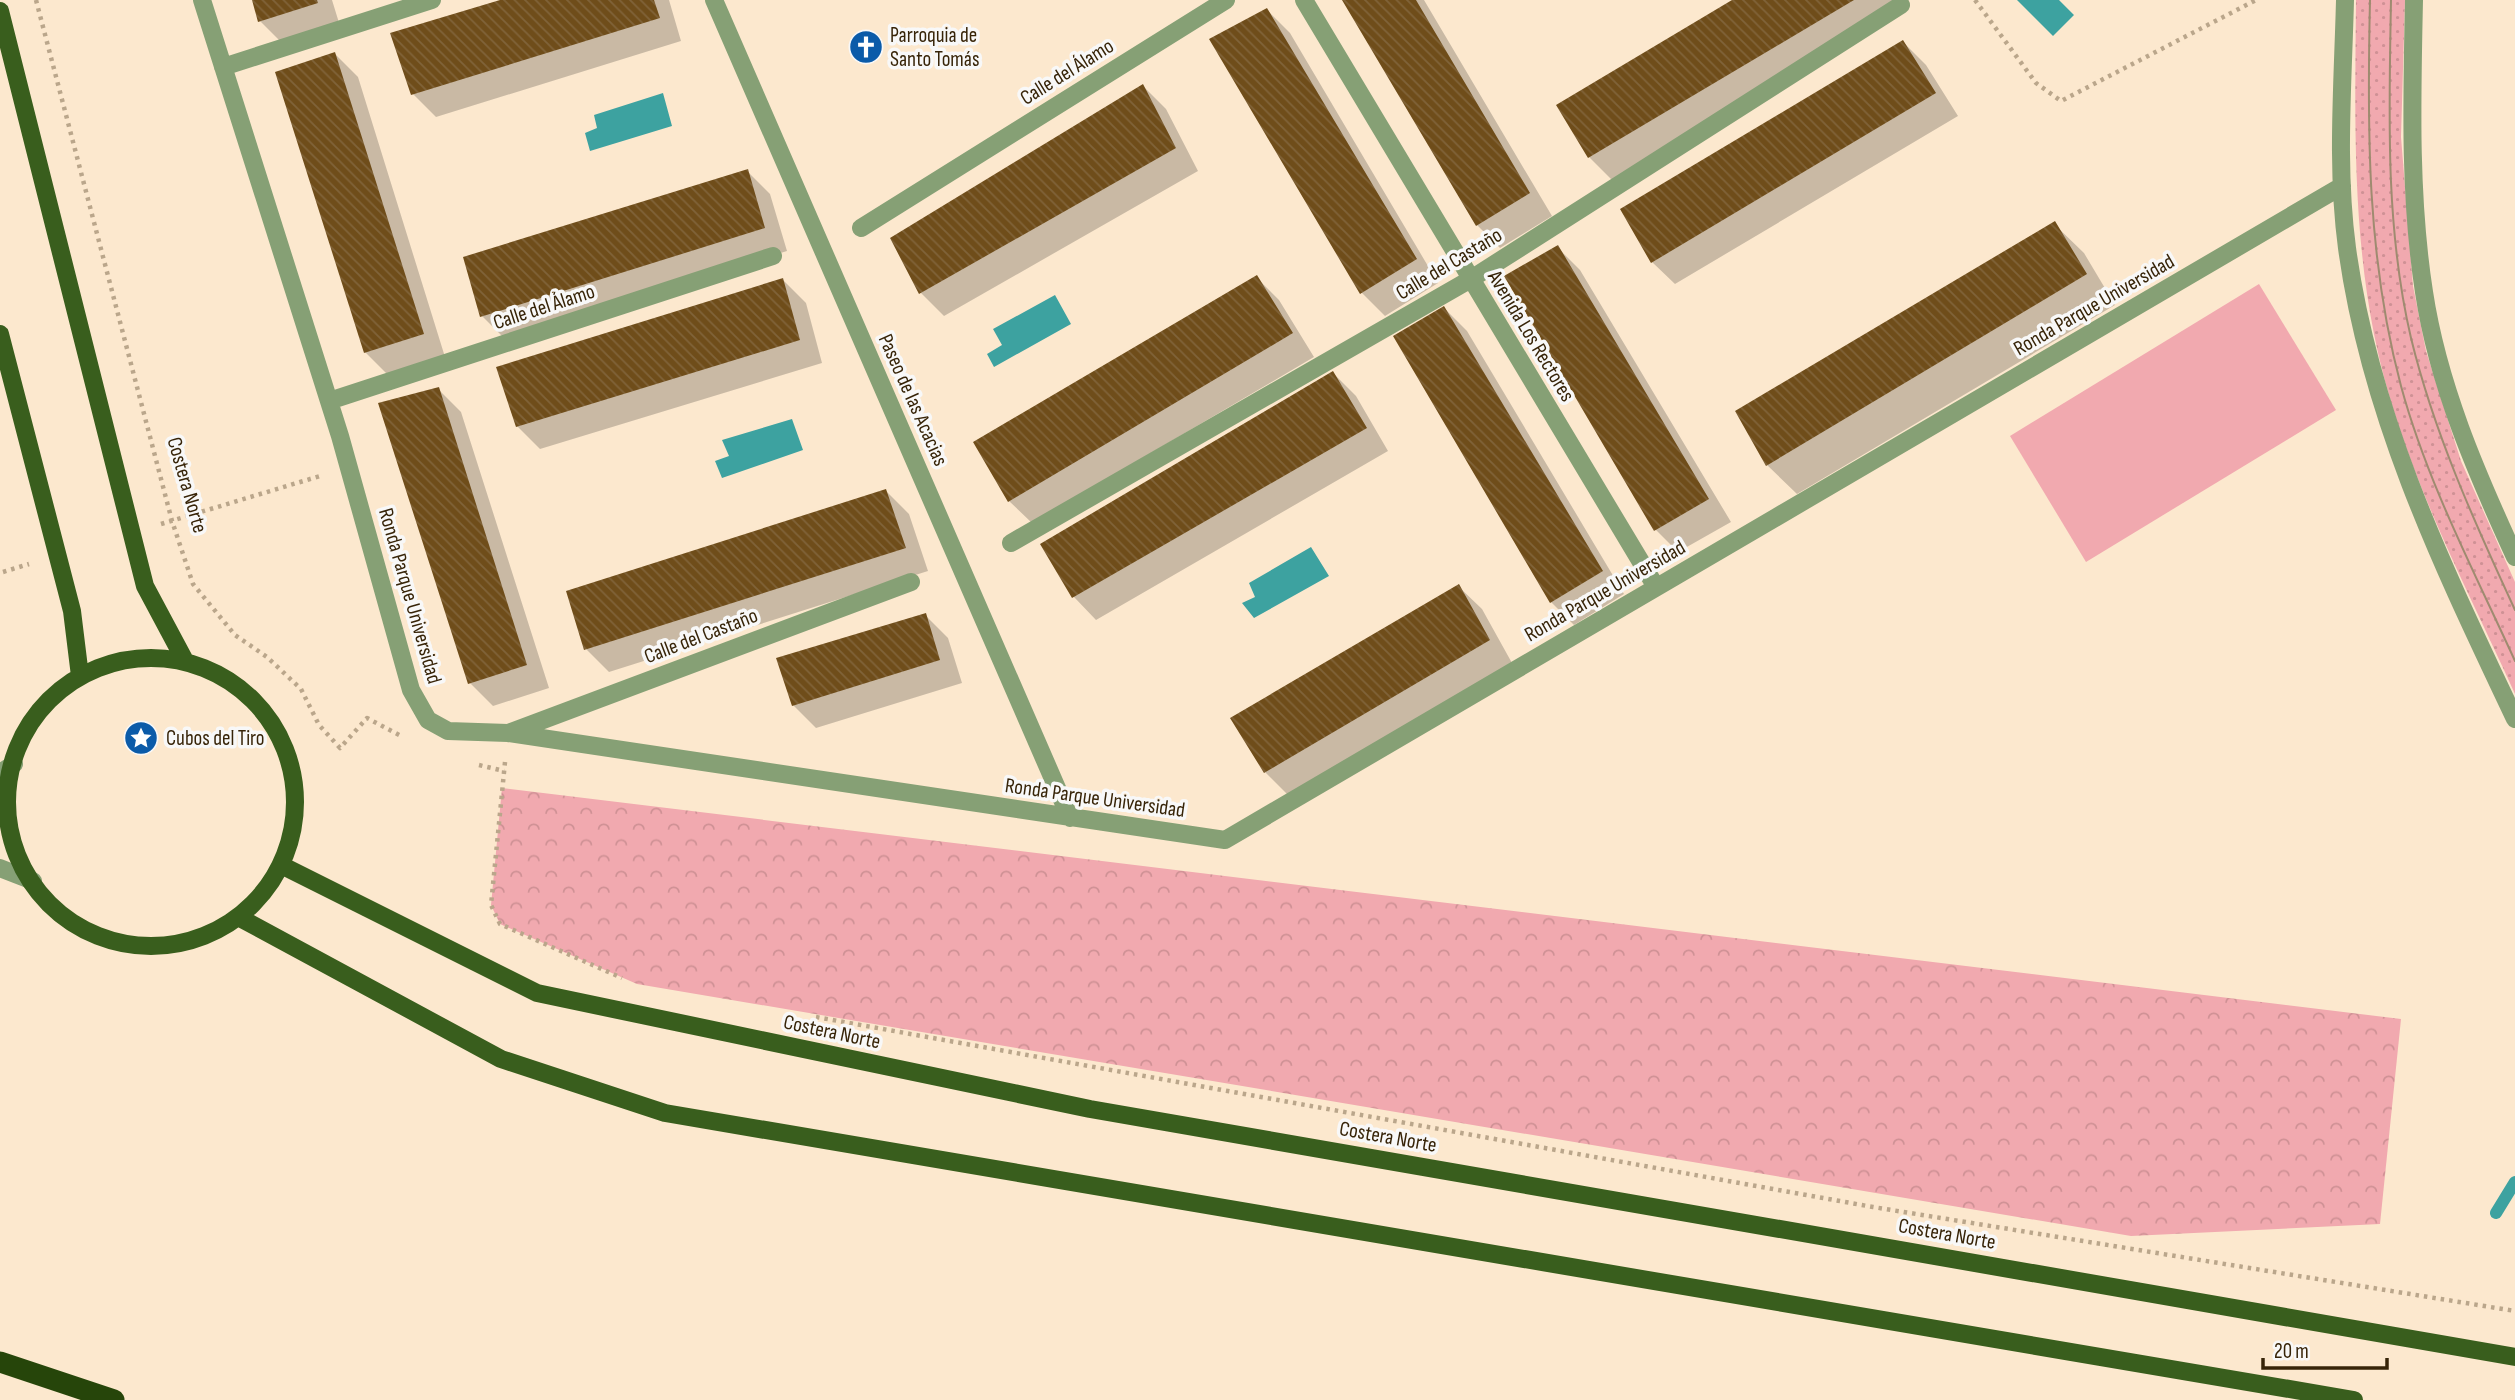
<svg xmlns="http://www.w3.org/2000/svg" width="2515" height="1400" viewBox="0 0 2515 1400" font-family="'Sofia Sans Condensed',sans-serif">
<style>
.grass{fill:url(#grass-dots)}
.park{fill:url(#park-crowns)}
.pitch{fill:#f1a9af}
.water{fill:#3da2a0}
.shadow{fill:#0003}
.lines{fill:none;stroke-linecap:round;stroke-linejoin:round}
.stream{stroke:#3da2a0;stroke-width:12}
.building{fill:url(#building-back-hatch)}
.path{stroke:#baa68b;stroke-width:4.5;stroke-dasharray:3.5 5;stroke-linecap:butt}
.street{stroke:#86a075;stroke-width:18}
.primary{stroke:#395e1d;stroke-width:18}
.highway{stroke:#26450a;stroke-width:21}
.tram{stroke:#9f8b70;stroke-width:2}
.labels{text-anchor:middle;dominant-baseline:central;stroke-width:7;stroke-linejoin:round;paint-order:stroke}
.poi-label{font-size:21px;fill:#372408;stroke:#f8f8f8;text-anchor:start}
.street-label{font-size:21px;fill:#372408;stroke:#f8f8f8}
</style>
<defs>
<pattern id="grass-dots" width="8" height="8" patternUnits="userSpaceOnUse" patternTransform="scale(1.75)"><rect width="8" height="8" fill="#f1a9af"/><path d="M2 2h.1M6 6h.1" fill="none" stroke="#cf9195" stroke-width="1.8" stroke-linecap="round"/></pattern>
<pattern id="park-crowns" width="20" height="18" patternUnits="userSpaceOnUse" patternTransform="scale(1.75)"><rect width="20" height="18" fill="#f1a9af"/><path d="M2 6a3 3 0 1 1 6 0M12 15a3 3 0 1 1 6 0" fill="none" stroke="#cf9195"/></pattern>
<pattern id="building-back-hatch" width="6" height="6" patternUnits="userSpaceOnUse" patternTransform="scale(1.75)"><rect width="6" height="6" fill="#6f4d1a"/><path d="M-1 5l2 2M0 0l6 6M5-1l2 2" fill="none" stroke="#806339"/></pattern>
</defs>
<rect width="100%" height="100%" fill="#fce8ce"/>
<path class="grass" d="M2356,0H2405L2401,137L2413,286L2426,351L2461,461L2515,582V694C2462,577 2399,461 2374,334C2352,224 2355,112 2356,0Z"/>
<path class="park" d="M502,788L2401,1019L2380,1224L2131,1236L637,984L500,924L491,905Z"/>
<path class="pitch" d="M2259,284L2336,410L2086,562L2010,436Z"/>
<path class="water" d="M2017,0H2059L2074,15L2053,36Z
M663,93L672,126L590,151L585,133L597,128L594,115Z
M1055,295L1071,324L994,367L987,354L1002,345L993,329Z
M792,419L803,450L722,478L715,461L729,456L722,440Z
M1311,547L1329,576L1254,618L1242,603L1255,597L1249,583Z"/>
<path class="shadow" d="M253,0H332L340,26L283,44L260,21Z
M506,0H669L681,41L436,117L413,94Z
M1344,0H1424L1552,216L1500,248L1477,225Z
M1735,0H1894L1612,180L1589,157L1558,105Z
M1267,10L1290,33L1438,283L1385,316L1362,293L1212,40Z
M1903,42L1926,65L1958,116L1675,284L1652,262Z
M335,54L358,77L445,357L388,375L365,352Z
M1143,86L1166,109L1198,171L944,316L921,293L893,239Z
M747,171L770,194L787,251L505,339L482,316Z
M2054,224L2084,253L2115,305L1797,494L1767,465Z
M1557,247L1580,270L1731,522L1678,552L1655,529Z
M1256,277L1279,300L1314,357L1032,523L1009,501Z
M783,280L806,303L822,363L540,449L517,426Z
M1444,308L1467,331L1624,594L1574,625L1551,602Z
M1333,373L1356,396L1388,451L1096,620L1074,597L1042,545Z
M438,389L461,412L549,688L493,706L470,683Z
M886,491L909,514L928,571L609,672L586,649Z
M1459,587L1482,609L1512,663L1288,795L1265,772L1232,718Z
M925,615L948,638L962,683L816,728L793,705Z"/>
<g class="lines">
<path class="stream" d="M2496,1213L2515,1182"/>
</g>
<path class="building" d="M252,0H317L318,3L258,22Z
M500,0H654L660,18L411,95L390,33Z
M1342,0H1416L1530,193L1476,226Z
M1732,0H1854L1588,158L1556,105Z
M1267,8L1417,259L1360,294L1209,39Z
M1903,40L1936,93L1651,263L1620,209Z
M335,52L424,334L364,353L275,72Z
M1143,84L1176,148L919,294L890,238Z
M748,169L765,228L480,317L463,257Z
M2055,221L2087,274L1766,466L1735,411Z
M1558,245L1709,499L1654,531L1504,276Z
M1257,275L1293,333L1008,502L973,442Z
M783,278L800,340L516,427L496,367Z
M1444,306L1603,571L1550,603L1393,336Z
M1333,371L1367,428L1072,598L1040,544Z
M439,387L527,665L468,684L378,403Z
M886,489L906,548L584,650L566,591Z
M1459,584L1490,640L1264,773L1230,718Z
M926,613L940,660L792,706L776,658Z"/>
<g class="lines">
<path class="path" d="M36,0L172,521L193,584L235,635L267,657L301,689L319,725L340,748L367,718L403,737
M1975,0L2036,83L2061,101L2256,0
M161,524L320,476
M3,572L29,564
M505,762L491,905L500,924L622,978
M479,765L504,771
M816,1017L1873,1207L2515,1311"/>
<path class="street" d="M202,0L340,436L411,690L428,720L448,731L508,733L1225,840L2342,186
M714,0L1070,818
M1304,0L1656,587
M2345,0C2343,83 2336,166 2347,248C2370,417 2443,567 2515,719
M2414,0C2412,97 2409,195 2424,292C2438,385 2476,472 2515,557
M223,67L432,0
M861,228L1226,0
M329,401L773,256
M1011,543L1471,279L1901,5
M511,732L911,582
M0,773L14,764
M0,868L33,881"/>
<path class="primary" d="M0,11L145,586L184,659
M0,334L72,611L80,676
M7 802a144 144 0 1 1 288 0a144 144 0 1 1-288 0Z
M283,866L537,993L1090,1109L2515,1357
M242,919L501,1059L665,1113L2354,1400"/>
<path class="highway" d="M0,1362L114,1400"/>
<path class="tram" d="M2370,0C2367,131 2367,259 2401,386C2427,482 2474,571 2515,661
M2391,0C2389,113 2385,227 2411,338C2434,433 2474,521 2515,610"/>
</g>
<defs>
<g id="church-disc" transform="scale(1.75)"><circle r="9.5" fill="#0b5ba9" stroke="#f8f8f8"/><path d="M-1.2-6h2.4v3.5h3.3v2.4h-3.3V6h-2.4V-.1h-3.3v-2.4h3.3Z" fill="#fff"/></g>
<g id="sight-disc" transform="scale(1.75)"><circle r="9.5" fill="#0b5ba9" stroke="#f8f8f8"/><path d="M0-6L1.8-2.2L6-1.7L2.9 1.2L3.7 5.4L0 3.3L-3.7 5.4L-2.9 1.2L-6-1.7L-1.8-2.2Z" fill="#fff"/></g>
</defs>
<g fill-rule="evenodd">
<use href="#church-disc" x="866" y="47"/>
<use href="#sight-disc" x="141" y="738"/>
</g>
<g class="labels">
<g class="poi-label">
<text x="890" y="35">Parroquia de<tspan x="890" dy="24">Santo Tomás</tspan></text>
<text x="166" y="738">Cubos del Tiro</text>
</g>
<g class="street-label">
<text transform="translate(1067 72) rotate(-32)">Calle del Álamo</text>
<text transform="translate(1449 264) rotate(-31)">Calle del Castaño</text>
<text transform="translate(2094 305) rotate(-30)">Ronda Parque Universidad</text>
<text transform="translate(544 307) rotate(-18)">Calle del Álamo</text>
<text transform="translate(1531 336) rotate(59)">Avenida Los Rectores</text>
<text transform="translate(913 400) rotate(66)">Paseo de las Acacias</text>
<text transform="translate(187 485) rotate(74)">Costera Norte</text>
<text transform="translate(1605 591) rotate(-30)">Ronda Parque Universidad</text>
<text transform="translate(410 596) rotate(74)">Ronda Parque Universidad</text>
<text transform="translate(701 636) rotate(-21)">Calle del Castaño</text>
<text transform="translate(1095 798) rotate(8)">Ronda Parque Universidad</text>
<text transform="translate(832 1032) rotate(12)">Costera Norte</text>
<text transform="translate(1388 1137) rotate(10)">Costera Norte</text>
<text transform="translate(1947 1234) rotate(10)">Costera Norte</text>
</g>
</g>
<path d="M2263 1358v10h124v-10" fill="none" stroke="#372408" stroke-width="3.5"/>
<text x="2274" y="1358" font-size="21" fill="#372408" stroke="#f8f8f8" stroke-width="5" paint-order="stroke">20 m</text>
</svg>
